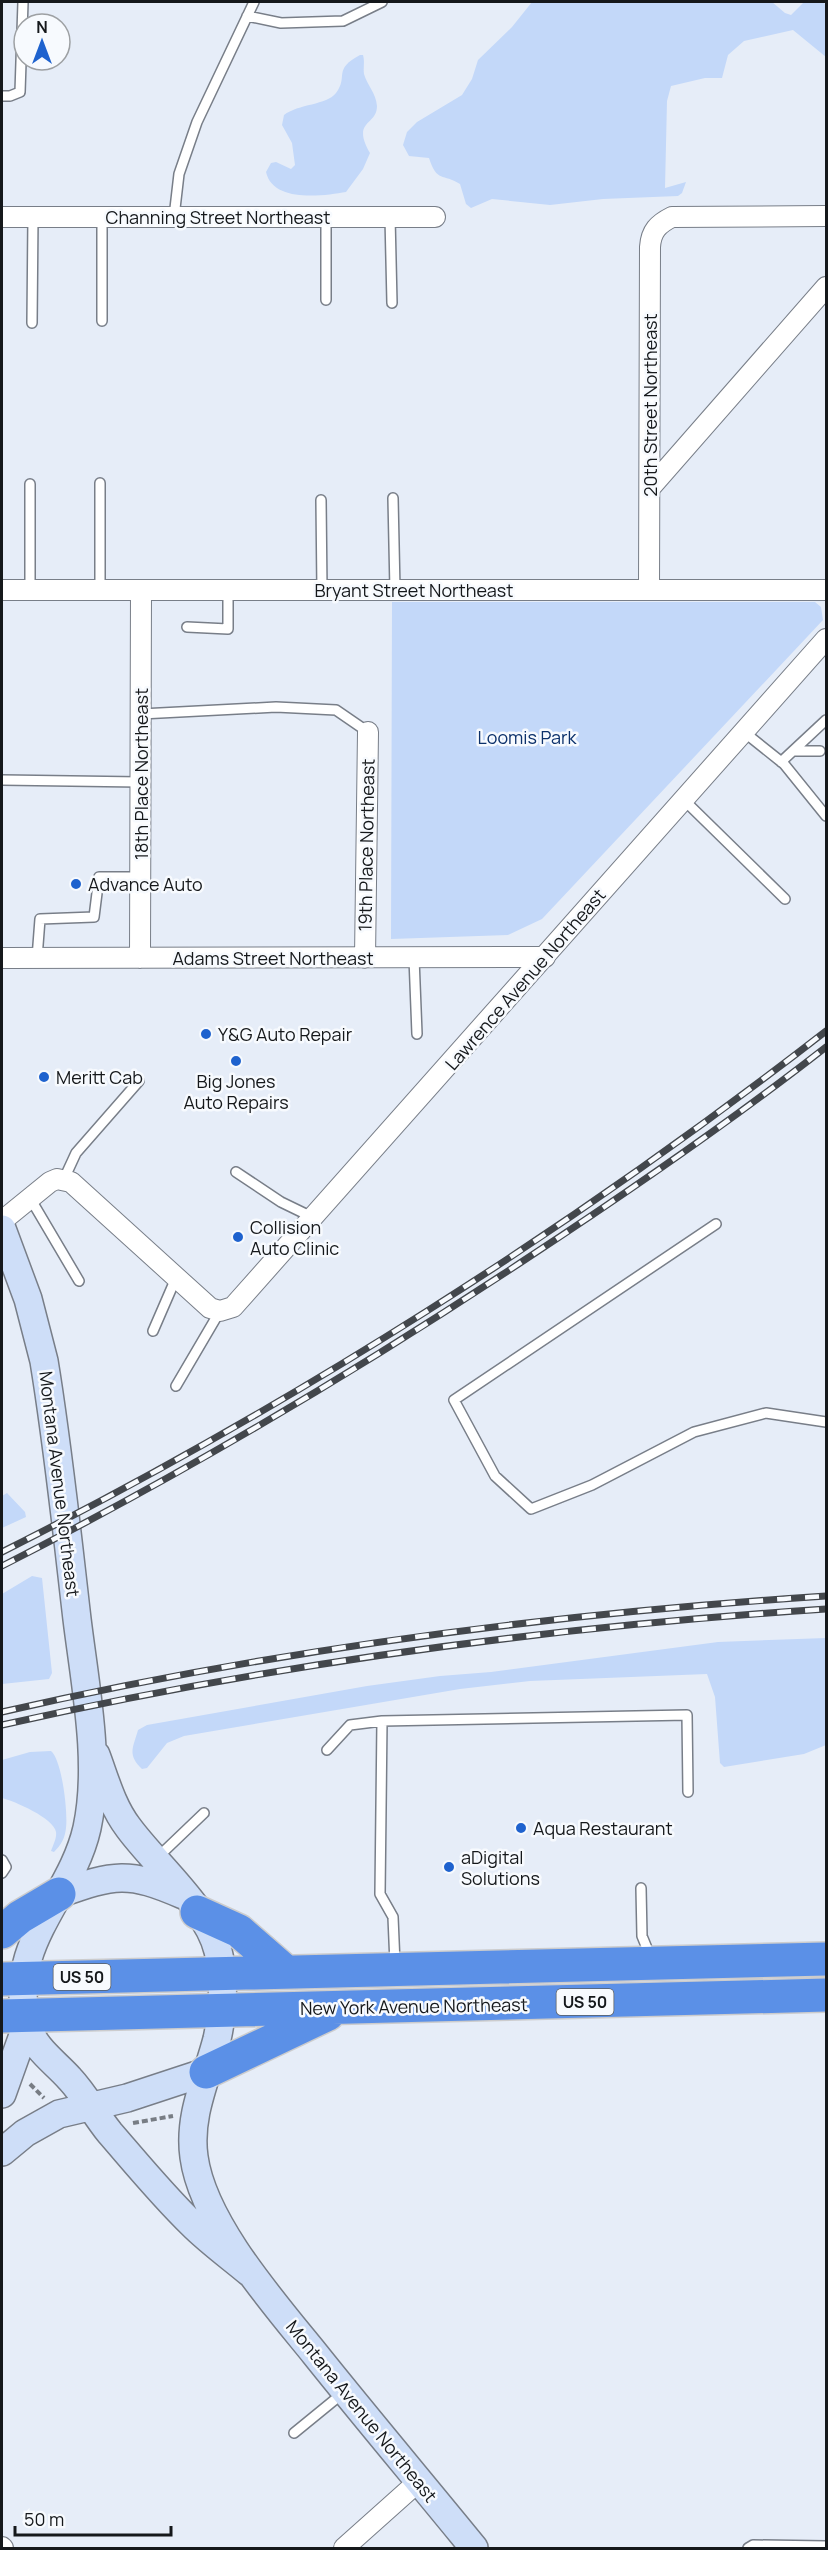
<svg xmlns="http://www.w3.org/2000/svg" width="828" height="2550" viewBox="0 0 828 2550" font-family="Manrope,sans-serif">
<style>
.green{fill:#c3d8f9}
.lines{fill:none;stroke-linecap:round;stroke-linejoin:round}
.lane-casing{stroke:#787e88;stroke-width:12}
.street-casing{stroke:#787e88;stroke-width:22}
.secondary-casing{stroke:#787e88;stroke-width:30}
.highway-casing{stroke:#cccccd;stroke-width:36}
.path{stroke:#787d84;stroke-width:4;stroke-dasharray:6 3;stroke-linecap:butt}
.lane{stroke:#fff;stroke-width:9}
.street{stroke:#fff;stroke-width:20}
.secondary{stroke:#cedef8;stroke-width:27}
.highway{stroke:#5b90e7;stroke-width:33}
.rail-casing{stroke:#43474c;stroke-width:7}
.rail{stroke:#f7fafe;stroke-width:4.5;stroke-dasharray:14;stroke-linecap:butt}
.poi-dot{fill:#1e62ce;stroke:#f7fafe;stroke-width:2}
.labels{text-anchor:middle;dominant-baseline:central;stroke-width:5;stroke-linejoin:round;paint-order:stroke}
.shield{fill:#f7fafe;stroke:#595c5f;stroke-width:1.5}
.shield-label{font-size:16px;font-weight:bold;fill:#15181b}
.street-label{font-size:18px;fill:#15181b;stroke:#f7fafe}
.park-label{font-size:18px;fill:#0c316b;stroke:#f7fafe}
.poi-label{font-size:18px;fill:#15181b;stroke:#f7fafe;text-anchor:start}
</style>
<rect width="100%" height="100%" fill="#e6edf8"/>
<path class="green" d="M532,2H772L785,13L791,15L804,2H823L826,5V57L793,30L744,41L728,55L722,78H705L671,86L667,101L665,188L686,182L682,193L678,196L603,199L550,205L492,199L471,208L466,204L460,184C443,173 437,183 429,158L409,156L403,145L407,132L417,122L462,95L472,79L478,60L512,27Z
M360,55H363C365,62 363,67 364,74C367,85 376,93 377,106C377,126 351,120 370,153L363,169L346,192C323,196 273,203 266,172L271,163L276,162L291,169L295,165L292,143L282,125L284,115C298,104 327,105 336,93C349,76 332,70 360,55Z
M392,602H815L821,607L823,620L542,919L508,935L391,939Z
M7,1493L25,1512L26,1517L2,1528V1496Z
M32,1576L42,1578L52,1673L49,1679L2,1684V1594Z
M826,1638V1745L804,1754L724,1767L720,1763L715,1697L707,1674L530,1681L460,1689L184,1736L167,1743L147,1768L142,1769C127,1755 133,1748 138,1730L147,1725L367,1686L440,1676L491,1672L718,1642Z
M51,1751C62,1760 68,1812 66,1828C65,1838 61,1845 54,1852L51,1851C53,1845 57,1838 56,1832C54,1818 14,1801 2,1798V1760L30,1752Z"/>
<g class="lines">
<g class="lane-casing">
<path id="lane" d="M247,16L281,23L343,21L382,2
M2,96H10L20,92L23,2
M102,217V321
M174,217L179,174L197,122L254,2
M326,217V300
M390,217L392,303
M32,323L33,217
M100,483V590
M393,498L395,590
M321,500L322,590
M30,590V484
M187,627L228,629V590
M141,714L276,707L336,710L368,732
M744,732L784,764L826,816
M793,751H820
M781,762L826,720
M2,780L140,782
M684,800L785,899
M37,958L40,919L94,917L99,877H140
M414,958L417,1034
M236,1172L281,1202L314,1218
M64,1179L76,1153L139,1081
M30,1198L79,1281
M716,1224L454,1400L495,1476L531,1509L592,1485L694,1432L766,1413L826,1422
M153,1331L176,1278
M176,1386L220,1311
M382,1721L687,1715L688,1792
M327,1750L350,1725L382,1721L380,1894L393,1917L395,1964
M158,1857L204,1813
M2,1860L6,1867L2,1873
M641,1888L642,1936L651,1958
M294,2433L343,2393
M748,2548L753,2545L826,2546"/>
</g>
<g class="street-casing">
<path id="street" d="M2,217H435
M650,488L826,287
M2,590H826
M649,590L650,247C651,231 658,224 672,217L826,216
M2,958L545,957
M140,958L141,590
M365,958L368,732
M2,1221L50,1182L57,1179L71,1182L210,1308L220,1311L233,1307L826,639
M2,2547L3,2548
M344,2548L419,2481"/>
</g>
<g class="secondary-casing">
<path id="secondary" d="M2,1229L28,1299L44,1361C58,1446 67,1533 77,1619C85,1685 101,1763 87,1828C71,1899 6,1944 27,2024C34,2049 54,2061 70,2079C85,2095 96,2116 110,2133C136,2163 163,2196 192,2224C210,2242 231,2257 250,2273
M96,1755C105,1779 112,1806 128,1827C154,1863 208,1908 218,1951C225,1977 223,2013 217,2039C207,2078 188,2115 194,2157C203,2223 273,2302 315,2354C367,2419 421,2483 474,2548
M59,1894C115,1874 128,1871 183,1895
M2,2094L27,2024
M2,2152L25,2133L59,2114L127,2098L206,2072"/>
</g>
<g class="highway-casing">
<path id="highway" d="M197,1912L239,1931L286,1972
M2,1932L20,1917L59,1894
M2,1979L826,1959
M2,2016L826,1995
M206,2072L328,2014"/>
</g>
<path class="path" d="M30,2084L44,2098
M133,2123L173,2116"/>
<use href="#lane" class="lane"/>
<use href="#street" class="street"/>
<use href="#secondary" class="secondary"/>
<use href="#highway" class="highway"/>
<g class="rail-casing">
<path id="rail" d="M2,1552C290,1407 571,1229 826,1031
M2,1566C183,1474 357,1371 526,1259C628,1192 730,1122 826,1047
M2,1712C273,1650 549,1614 826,1596
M2,1725C273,1664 549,1627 826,1609"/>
</g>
<use href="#rail" class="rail"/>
</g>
<g class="poi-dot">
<circle cx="76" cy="884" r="6"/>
<circle cx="206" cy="1034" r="6"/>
<circle cx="236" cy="1061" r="6"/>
<circle cx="44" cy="1077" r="6"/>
<circle cx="238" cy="1237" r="6"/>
<circle cx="521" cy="1828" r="6"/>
<circle cx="449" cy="1867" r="6"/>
</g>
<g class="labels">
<g class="shield">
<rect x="53.5" y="1964" width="57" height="26" rx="4.5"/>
<rect x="556.5" y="1989" width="57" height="26" rx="4.5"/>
</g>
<g class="shield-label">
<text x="82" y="1977">US 50</text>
<text x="585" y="2002">US 50</text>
</g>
<g class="street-label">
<text x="218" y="217">Channing Street Northeast</text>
<text transform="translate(650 405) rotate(-90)">20th Street Northeast</text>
<text x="414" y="590">Bryant Street Northeast</text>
<text transform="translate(141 774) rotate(-90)">18th Place Northeast</text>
<text transform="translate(366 845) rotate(-89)">19th Place Northeast</text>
<text x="273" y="958">Adams Street Northeast</text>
<text transform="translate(525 979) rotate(-49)">Lawrence Avenue Northeast</text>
<text transform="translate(60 1484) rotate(83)">Montana Avenue Northeast</text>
<text transform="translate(414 2006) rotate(-1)">New York Avenue Northeast</text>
<text transform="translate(362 2411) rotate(51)">Montana Avenue Northeast</text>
</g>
<g class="park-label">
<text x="527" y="737">Loomis Park</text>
</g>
<g class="poi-label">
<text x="88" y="884">Advance Auto</text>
<text x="218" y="1034">Y&amp;G Auto Repair</text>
<text x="56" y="1077">Meritt Cab</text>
<text x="236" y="1081" text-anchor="middle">Big Jones<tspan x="236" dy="21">Auto Repairs</tspan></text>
<text x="250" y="1227">Collision<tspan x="250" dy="21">Auto Clinic</tspan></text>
<text x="533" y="1828">Aqua Restaurant</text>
<text x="461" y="1857">aDigital<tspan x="461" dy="21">Solutions</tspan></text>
</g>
</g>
<rect width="828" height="2550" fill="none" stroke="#15181b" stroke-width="6"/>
<g transform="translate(42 42)"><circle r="28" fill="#f7fafe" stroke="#9da0a3" stroke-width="1.5"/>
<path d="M0-4.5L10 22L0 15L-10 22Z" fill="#1e62ce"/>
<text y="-9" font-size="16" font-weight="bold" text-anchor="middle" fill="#15181b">N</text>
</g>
<path d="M15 2526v9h156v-9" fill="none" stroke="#15181b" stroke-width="3"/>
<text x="24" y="2526" font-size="18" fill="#15181b" stroke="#f7fafe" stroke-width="4.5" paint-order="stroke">50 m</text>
</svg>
